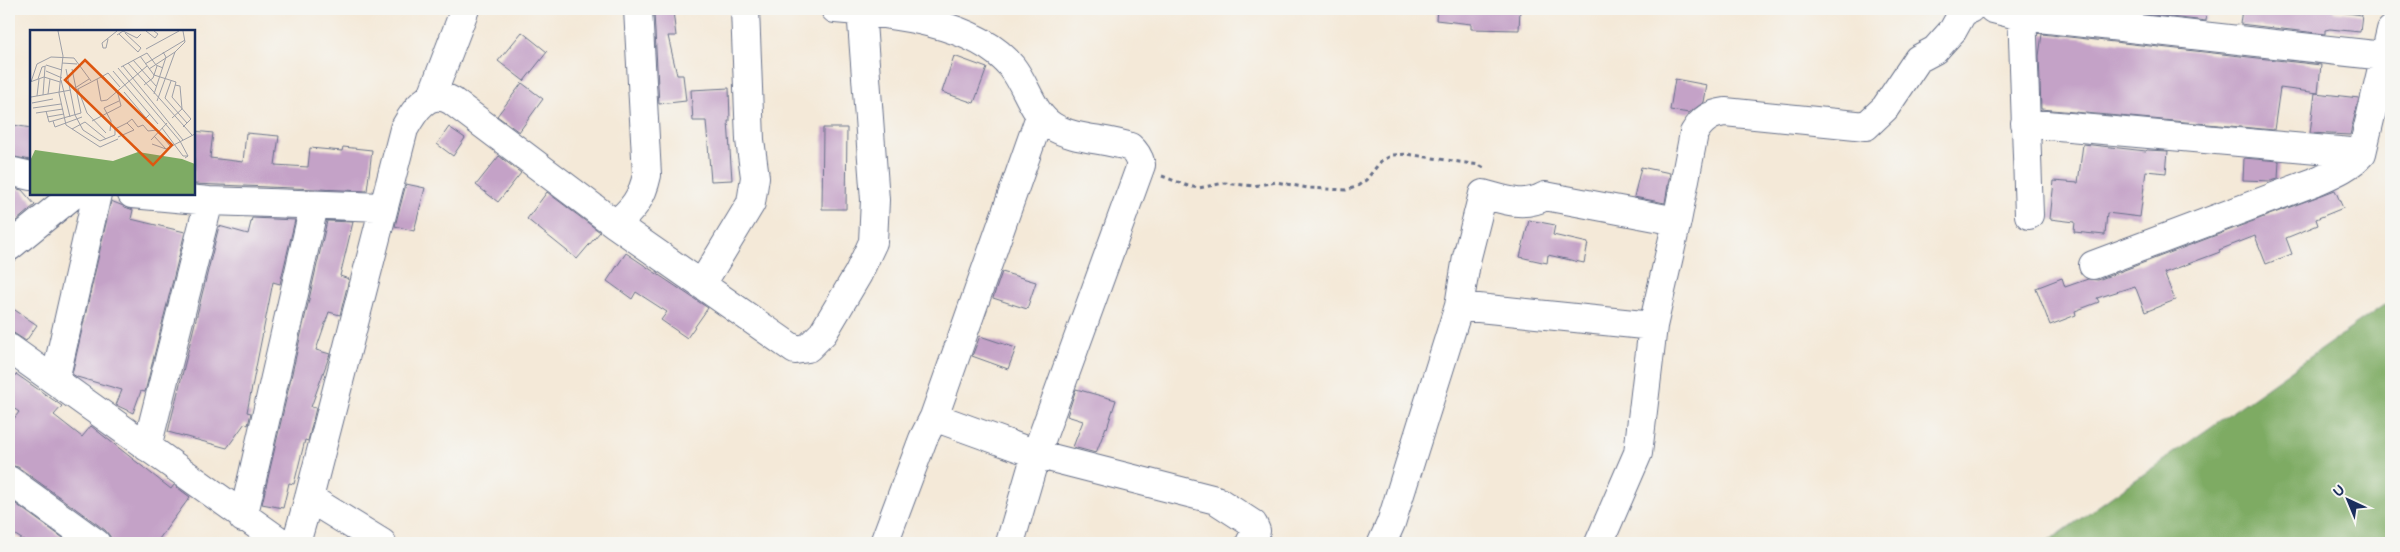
<svg xmlns="http://www.w3.org/2000/svg" width="2400" height="552" viewBox="0 0 2400 552" font-family="'Balsamiq Sans',sans-serif">
<style>
.forest{fill:#7eab64;stroke:#4c6d61}
.building{fill:#c4a2c7}
.lines{fill:none;stroke-linecap:round;stroke-linejoin:round}
.minor-casing{stroke:#677089;stroke-width:30}
.path{stroke:#677089;stroke-width:3;stroke-dasharray:4 4;stroke-linecap:butt}
.minor{stroke:#fff;stroke-width:28}
.inset-road{fill:none;stroke:#9d9fa7;stroke-width:1}
.view{fill:#de5710;fill-opacity:0.15;stroke:#de5710;stroke-width:2.5}
.inset-edge{fill:none;stroke:#1b2f5e;stroke-width:2.5}
</style>
<rect width="100%" height="100%" fill="#f6f6f2"/>
<filter id="ink" filterUnits="userSpaceOnUse"><feTurbulence type="fractalNoise" baseFrequency=".02" numOctaves="2"/><feDisplacementMap in="SourceGraphic" scale="10" xChannelSelector="R" yChannelSelector="G"/><feConvolveMatrix kernelMatrix="1 2 1 2 8 2 1 2 1" color-interpolation-filters="sRGB"/></filter>
<filter id="wash" filterUnits="userSpaceOnUse"><feTurbulence type="fractalNoise" baseFrequency=".0096" numOctaves="4" result="noise"/><feDisplacementMap in="SourceGraphic" scale="20" xChannelSelector="R" yChannelSelector="G"/><feGaussianBlur stdDeviation="1.12" result="paint"/><feColorMatrix in="noise" values="0 0 0 0 0 0 0 0 0 0 0 0 0 0 0 0 0 1.4 0 .05"/><feComposite in="paint" operator="in"/></filter>
<g filter="url(#wash)">
<rect width="100%" height="100%" fill="#f4e9d8"/>
<path class="forest" d="M2391,300V543H2046Z"/>
<g id="blocks">
<path class="building" d="M1437,9H1520L1519,30L1471,29V24L1436,20Z
M2098,9H2207L2206,21Z
M2242,9H2333V11L2362,15L2360,32L2330,29L2325,30V34L2240,24Z
M673,11L676,36H668L677,75H683L686,101L659,104L654,13Z
M522,32L547,52L524,81L498,61Z
M2042,34L2321,65L2318,93L2280,88L2274,130L2041,109L2039,56Z
M954,56L987,68L974,103L942,92Z
M1675,79L1707,85L1704,102L1689,113L1670,110Z
M522,83L543,99L519,132L497,116Z
M729,88L730,121H728L732,180L711,181L706,121H693L691,90Z
M2315,93L2359,98L2350,135L2310,133Z
M13,125L31,128V160L9,156Z
M449,127L465,138L453,156L437,144Z
M823,128H847L846,209H822Z
M194,131L213,133L210,158L243,162L246,133L279,136L275,165L308,167L310,148L342,151L343,147L372,150L367,191L194,184Z
M2083,144L2146,151L2147,150L2168,151L2166,173L2146,171L2140,217L2107,213L2105,235L2074,232L2075,222L2050,219L2054,181L2078,183Z
M499,156L521,173L498,202L476,185Z
M2244,158L2279,161L2278,179L2271,181L2243,180Z
M1641,167L1670,173L1665,203L1634,197Z
M406,184L425,188L414,231L395,226Z
M9,187L22,190L35,205L9,227Z
M2335,190L2343,208L2316,219L2318,225L2286,238L2292,254L2266,264L2255,236L2219,250L2220,252L2164,273L2175,300L2145,312L2135,286L2097,298L2099,302L2075,311L2076,315L2050,325L2036,288L2062,278L2065,287L2088,279L2098,280Z
M547,192L600,232L577,259L527,219Z
M111,201L133,210L131,219L185,232L145,392L141,391L133,413L116,405L122,390L77,377L72,374Z
M252,218L295,220L280,284L273,282L247,412L251,413L248,425L245,423L227,448L168,432L219,226L248,234Z
M1529,220L1555,225L1553,235L1588,243L1584,263L1548,255L1547,263L1520,257Z
M327,221L353,222L340,276L349,279L340,315L329,312L316,350L330,354L311,407L316,408L308,441L305,440L294,484L289,483L283,508L262,504Z
M626,253L708,308L687,338L661,320L667,312L636,292L632,299L607,281Z
M1002,272L1036,282L1027,309L993,298Z
M9,306L37,325L26,341L9,330Z
M980,336L1016,348L1008,369L972,356Z
M16,374L62,406L54,415L82,437L91,426L171,489L174,485L190,497L156,543H111L110,536L105,530L18,467L9,465V425L19,412L9,405V385Z
M1076,389L1116,400L1107,428L1106,427L1096,453L1073,447L1083,421L1067,416Z
M9,499L70,543H28L9,531Z"/>
</g>
</g>
<g filter="url(#ink)">
<use href="#blocks" fill-opacity="0" stroke="#677089" stroke-width="1"/>
<g class="lines">
<g class="minor-casing">
<path id="minor" d="M835,9C889,13 976,22 1012,67C1027,86 1032,113 1052,126C1074,140 1105,138 1130,147C1136,152 1139,157 1141,165L1036,454L1010,543
M1993,9L2021,16L2384,56
M2022,9L2029,215
M431,98L465,9
M1040,116L934,417L1036,454L1216,500L1253,524L1256,531L1250,543
M2025,123L2362,153
M9,171L31,176
M132,194L209,201L383,207
M615,224C633,210 642,198 647,175L638,9
M9,247L74,194
M2093,265L2314,182C2332,174 2350,167 2362,153L2391,30
M702,284L751,203L755,177L750,140L745,9
M1459,306L1467,257L1483,194C1505,200 1524,208 1545,196L1677,221L1694,133C1702,119 1711,114 1725,112L1866,126L1885,108L1918,59L1935,50L1953,30L1963,12L1970,9
M9,348L282,543
M55,380L97,194
M147,447L209,201
M9,480L96,543
M309,498L382,543
M243,518L314,206
M296,543L309,498L404,129C414,111 428,87 452,101L615,224L795,350L808,348L823,333L858,274L873,242L875,200L861,9
M884,543L923,439L934,417
M1382,543L1391,523L1459,306L1653,326
M1599,543L1638,453L1653,326L1677,221"/>
</g>
<path class="path" d="M1162,176L1188,186L1199,188L1224,183L1254,186L1276,182L1308,188L1346,190L1356,187L1366,180L1381,161L1393,155L1407,154L1479,165L1486,169"/>
<use href="#minor" class="minor"/>
</g>
</g>
<g transform="translate(30 30)">
<rect width="165" height="165" fill="#f4e9d8"/>
<path d="M5,120L83,131L108,122L152,129L165,134V164H0V131Z" fill="#7eab64"/>
<path class="inset-road" d="M28,1L33,26L29,63L36,95L70,117L88,109M116,1L125,8L128,4L124,1M89,4L108,22L111,18L95,3M87,5L93,1L107,8L111,4M78,9L76,18H73L72,13L87,1M116,19L149,1M110,26L124,45L146,52L142,67L161,89L153,97M103,30L126,56M32,33L47,34M98,33L162,105M7,34L21,27L44,28L61,51M115,34L155,10M16,35L32,40M93,36L153,110M91,37L117,23L126,35L133,38M88,38L150,111L158,126M36,39L45,85L53,100L70,111L85,105V99L97,93L104,100M119,39L145,22M16,41L32,48M83,41L128,94M73,46L78,43L90,57M8,49L12,37L16,36M31,50L40,87M141,51L135,68L157,93M0,52L14,47L30,52M1,52L7,34M114,55L123,48L127,36M45,58L59,49M48,59L57,83L76,103M46,60L67,49L71,71L77,70L117,36M94,62L116,88L120,84M18,64L20,49M124,64L136,27L133,22M13,65L15,37M7,66L9,49M1,67L41,60M127,71L145,22L155,12L153,1M2,73L23,69M3,78L31,74M16,81L19,92L51,83L42,39M6,83L33,79M17,87L34,84M142,88L152,79L150,56L145,55M23,91L25,97L52,87M62,91L91,76L88,64L73,46L67,49M97,93L102,89L108,97L113,95L118,101L127,100L140,116M132,98L153,126H158L155,128M42,99L55,92L76,109M80,101L81,91L74,78L89,71M124,106L136,119M88,107L104,100M121,110L137,93M122,114L136,119L165,104"/>
<path class="view" d="M55,30L142,115L123,135L35,50Z"/>
<rect width="165" height="165" class="inset-edge"/>
</g>
<rect width="2400" height="552" fill="none" stroke="#f6f6f2" stroke-width="30"/>
<g transform="translate(2348 500) rotate(316)" stroke="#f6f6f2" stroke-width="4" paint-order="stroke">
<path d="M0-4L9 19L0 12L-9 19Z" fill="#1b2f5e"/>
<text y="-8" font-size="14" font-weight="bold" text-anchor="middle" fill="#1b2f5e">U</text>
</g>
</svg>
